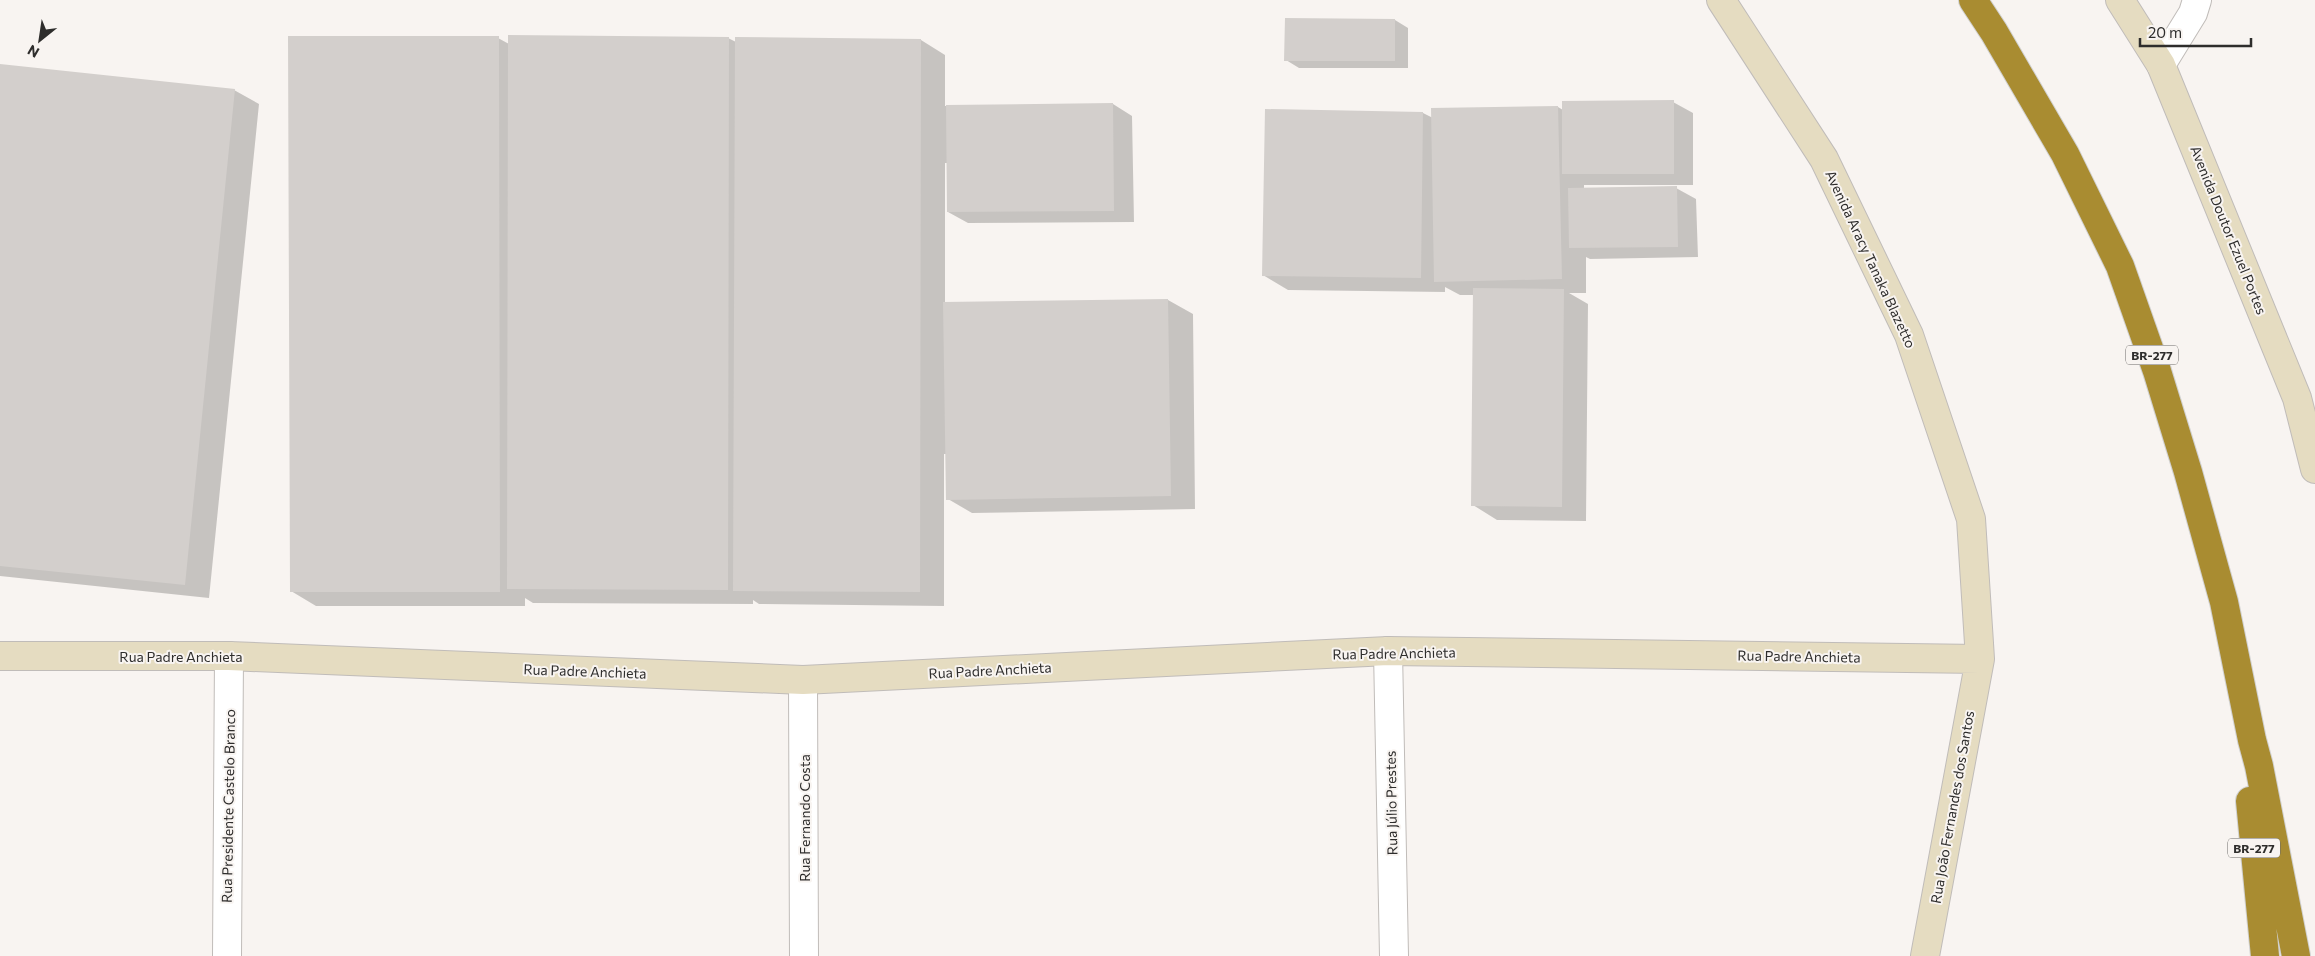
<svg xmlns="http://www.w3.org/2000/svg" width="2315" height="956" viewBox="0 0 2315 956" font-family="Commissioner,sans-serif">
<style>
.shadow{fill:#0003}
.building{fill:#d3cfcc}
.lines{fill:none;stroke-linecap:round;stroke-linejoin:round}
.street-casing{stroke:#c0bcb9;stroke-width:30}
.secondary-casing{stroke:#c0bcb9;stroke-width:30}
.highway-casing{stroke:#d1d1d1;stroke-width:30}
.street{stroke:#fff;stroke-width:28}
.secondary{stroke:#e5dcc1;stroke-width:28}
.highway{stroke:#a98c31;stroke-width:28}
.labels{text-anchor:middle;dominant-baseline:central;stroke-width:4;stroke-linejoin:round;paint-order:stroke}
.shield{fill:#f8f4f1;stroke:#6b6967;stroke-width:1}
.shield-label{font-size:12px;font-weight:bold;fill:#2e2d2c}
.street-label{font-size:14px;fill:#2e2d2c;stroke:#f8f4f1}
</style>
<rect width="100%" height="100%" fill="#f8f4f1"/>
<path class="shadow" d="M1395,20L1408,28V68H1299L1286,60Z
M498,38L509,44L728,38L736,42L921,40L945,55V106L1113,104L1132,116L1134,222L968,223L948,212V163H945V304L1168,300L1193,314L1195,509L972,513L948,499L947,454H944V606L759,604L753,600V604L533,603L525,598V606H316L291,591Z
M0,65L234,90L259,104L209,598L0,576Z
M1673,102L1693,113V185H1584V189L1676,188L1696,199L1698,257L1590,259L1586,257V293H1569L1588,304L1586,521L1497,520L1473,505L1474,295H1460L1445,287V292L1288,290L1263,275L1266,110L1423,113L1433,118L1432,109L1558,107L1563,110Z"/>
<path class="building" d="M1285,18L1395,19V61H1284Z
M508,35L729,37L728,590L507,589Z
M288,36H499L500,592H290Z
M735,37L921,39L920,592L733,591Z
M0,64L235,89L185,585L0,566Z
M1674,100V174H1562V101Z
M1113,103L1114,211L947,212L946,105Z
M1558,106L1562,279L1434,282L1431,108Z
M1265,109L1423,112L1421,278L1262,276Z
M1677,186L1678,247L1569,248L1568,188Z
M1473,288L1564,289L1562,507L1471,506Z
M1168,299L1171,496L946,500L943,302Z"/>
<g class="lines">
<g class="street-casing">
<path id="street" d="M2161,65L2193,13L2197,0
M1388,651L1394,956
M803,680L804,956
M227,956L229,656"/>
</g>
<g class="secondary-casing">
<path id="secondary" d="M1721,0L1824,159L1909,335L1971,519L1980,659L1925,956
M2120,0L2161,65L2297,398L2315,469
M0,656H229L803,680L1388,651L1980,659"/>
</g>
<g class="highway-casing">
<path id="highway" d="M1973,0L1994,32L2065,154L2120,266L2157,371L2188,472L2224,602L2252,740L2259,766L2296,956
M2250,801L2265,956"/>
</g>
<use href="#street" class="street"/>
<use href="#secondary" class="secondary"/>
<use href="#highway" class="highway"/>
</g>
<g class="labels">
<g class="shield">
<rect x="2126" y="345.5" width="52" height="19" rx="4"/>
<rect x="2228" y="838.5" width="52" height="19" rx="4"/>
</g>
<g class="shield-label">
<text x="2152" y="355">BR-277</text>
<text x="2254" y="848">BR-277</text>
</g>
<g class="street-label">
<text transform="translate(2229 230) rotate(68)">Avenida Doutor Ezuel Portes</text>
<text transform="translate(1871 259) rotate(65)">Avenida Aracy Tanaka Blazetto</text>
<text transform="translate(1394 653) rotate(-1)">Rua Padre Anchieta</text>
<text x="181" y="656">Rua Padre Anchieta</text>
<text transform="translate(1799 656) rotate(1)">Rua Padre Anchieta</text>
<text transform="translate(990 670) rotate(-3)">Rua Padre Anchieta</text>
<text transform="translate(585 671) rotate(2)">Rua Padre Anchieta</text>
<text transform="translate(1391 803) rotate(-91)">Rua Júlio Prestes</text>
<text transform="translate(228 806) rotate(-89)">Rua Presidente Castelo Branco</text>
<text transform="translate(1952 807) rotate(-80)">Rua João Fernandes dos Santos</text>
<text transform="translate(804 818) rotate(-90)">Rua Fernando Costa</text>
</g>
</g>
<g transform="translate(40 40) rotate(210)" stroke="#f8f4f1" stroke-width="4" paint-order="stroke">
<path d="M0-4L9 19L0 12L-9 19Z" fill="#2e2d2c"/>
<text y="-8" font-size="14" font-weight="bold" text-anchor="middle" fill="#2e2d2c">N</text>
</g>
<path d="M2140 38v8h111v-8" fill="none" stroke="#2e2d2c" stroke-width="2.5"/>
<text x="2148" y="38" font-size="15" fill="#2e2d2c" stroke="#f8f4f1" stroke-width="4" paint-order="stroke">20 m</text>
</svg>
